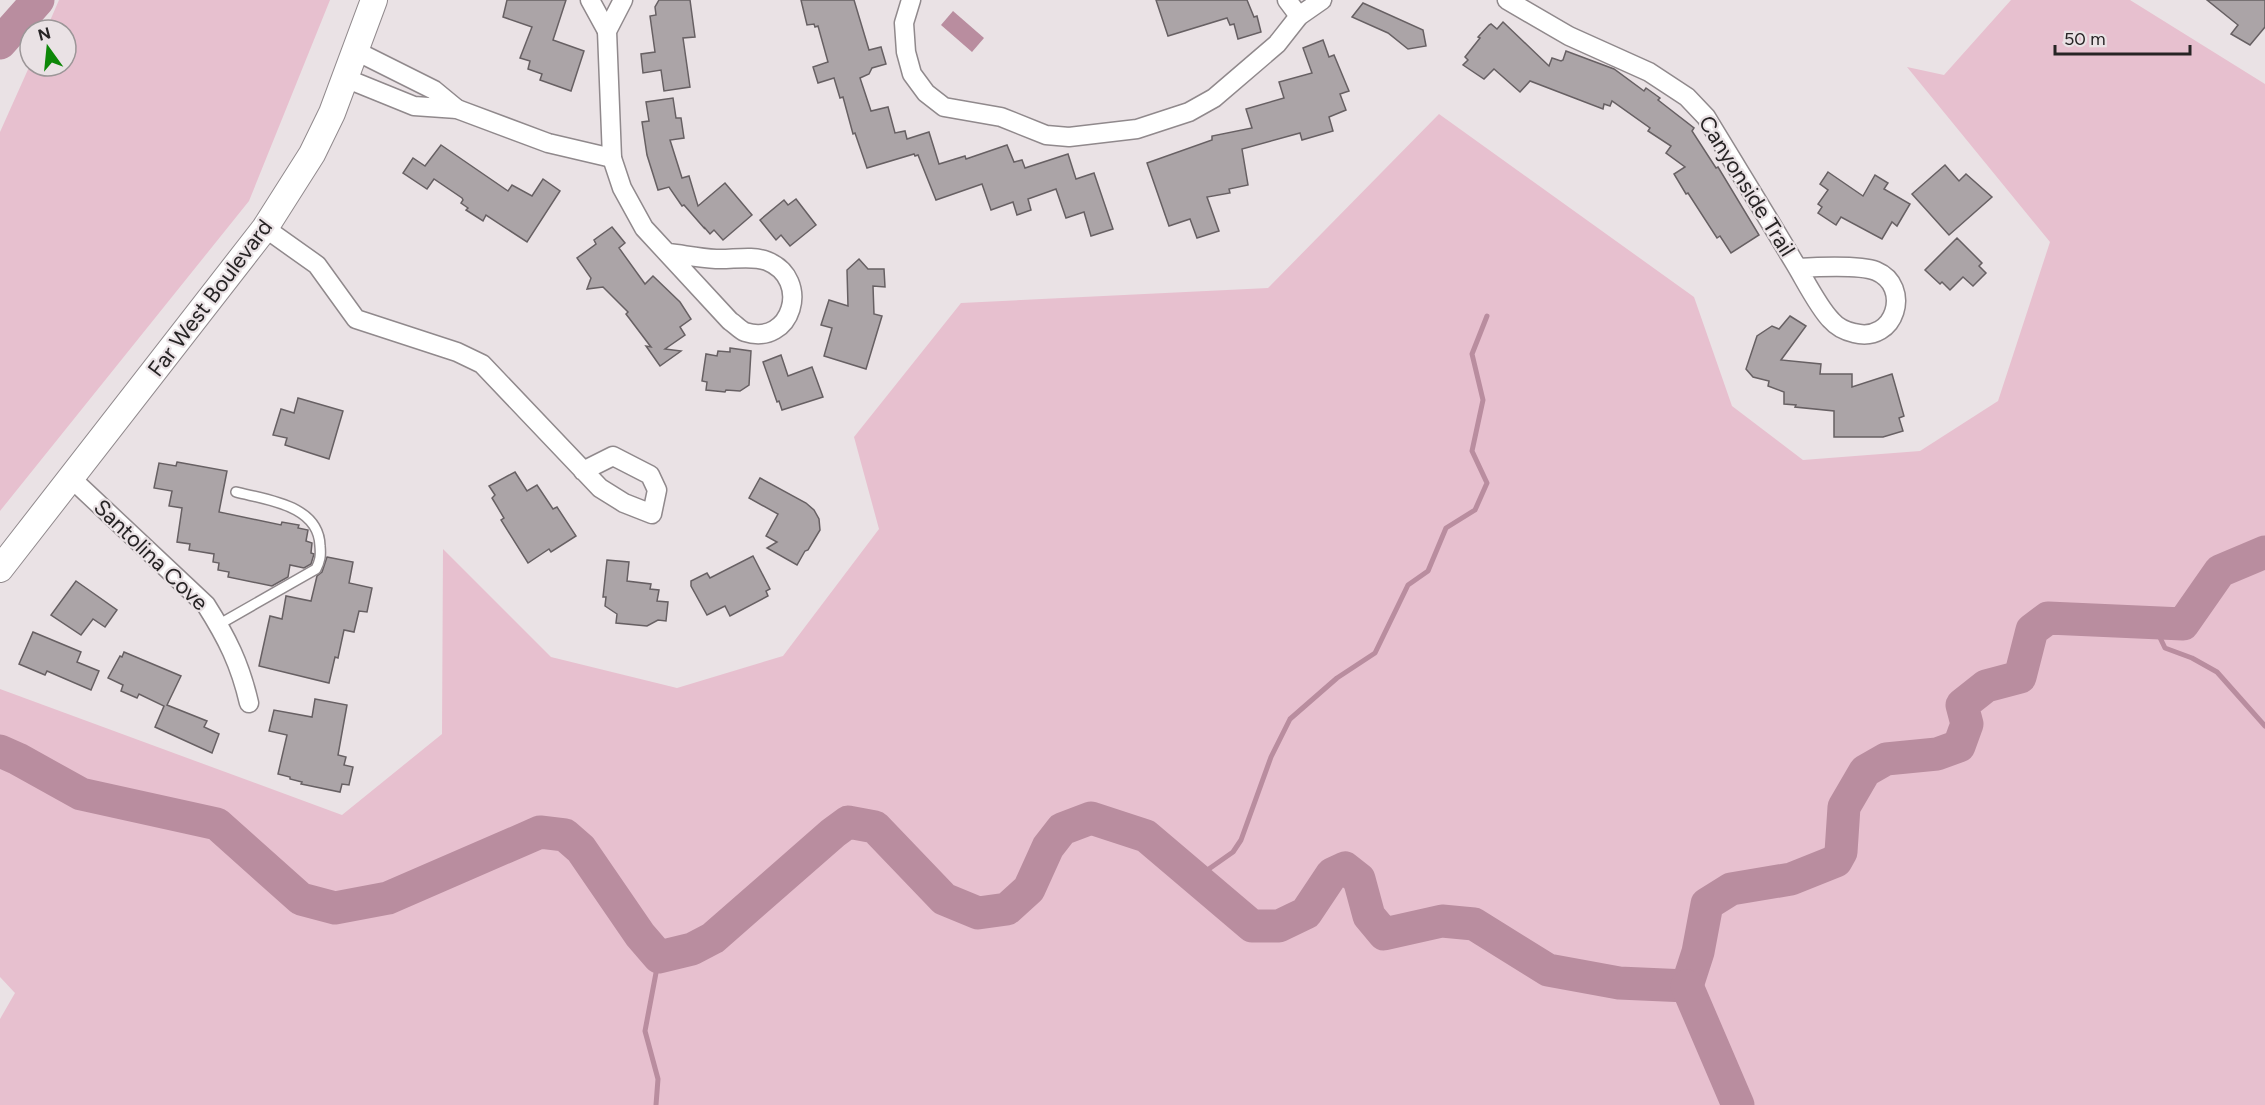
<svg xmlns="http://www.w3.org/2000/svg" width="2265" height="1105" viewBox="0 0 2265 1105" font-family="Figtree,sans-serif">
<style>
.green{fill:#e7c0cf}
.water{fill:#b98d9f}
.lines{fill:none;stroke-linecap:round;stroke-linejoin:round}
.stream{stroke:#b98d9f;stroke-width:5}
.river{stroke:#b98d9f;stroke-width:33}
.building{fill:#aba4a7;stroke:#676063;stroke-width:1.5}
.lane-casing{stroke:#90898c;stroke-width:12}
.street-casing{stroke:#90898c;stroke-width:21}
.secondary-casing{stroke:#90898c;stroke-width:28}
.lane{stroke:#fff;stroke-width:9}
.street{stroke:#fff;stroke-width:18}
.secondary{stroke:#fff;stroke-width:26}
.labels{text-anchor:middle;dominant-baseline:central;stroke-width:4.5;stroke-linejoin:round;paint-order:stroke}
.street-label{font-size:22px;fill:#272425;stroke:#eae2e5}
</style>
<rect width="100%" height="100%" fill="#eae2e5"/>
<g class="green">
<polygon points="59,0 330,0 249,201 0,511 0,132 30,65 66,66 66,30 46,30"/>
<polygon points="2011,0 2130,0 2265,84 2265,1105 0,1105 0,1019 15,993 0,977 0,689 342,815 442,734 443,549 551,657 677,688 783,656 879,529 854,437 961,303 1268,288 1439,114 1694,297 1732,406 1803,460 1920,451 1998,401 2050,242 1907,67 1944,75"/>
</g>
<polygon class="water" points="953,11 984,38 972,52 941,25"/>
<g class="lines">
<g class="stream">
<polyline points="2152,621 2165,648 2192,658 2217,672 2265,726"/>
<polyline points="1196,878 1233,852 1241,840 1271,757 1290,719 1337,678 1375,653 1408,585 1428,571 1446,528 1475,510 1487,483 1472,451 1483,400 1472,354 1487,316"/>
<polyline points="656,1105 658,1079 645,1031 659,957"/>
</g>
<g class="river">
<polyline points="0,43 38,0"/>
<polyline points="0,751 18,759 81,794 217,824 301,899 335,908 388,898 540,832 565,835 581,849 640,935 659,957 692,949 713,938 833,833 848,822 875,827 944,899 978,913 1007,909 1029,889 1048,847 1062,829 1091,818 1146,836 1252,926 1279,926 1306,913 1332,874 1345,868 1359,879 1369,916 1384,934 1442,921 1474,924 1548,970 1619,983 1687,986 1698,952 1707,904 1731,889 1791,879 1836,861 1841,852 1844,807 1865,771 1886,759 1937,754 1959,746 1967,724 1962,705 1986,686 2020,677 2032,630 2048,618 2183,624 2220,571 2265,552"/>
<polyline points="1687,986 1738,1105"/>
</g>
</g>
<g class="building">
<polygon points="507,0 566,0 553,40 584,51 571,91 540,80 542,74 528,69 530,61 520,58 532,27 503,17"/>
<polygon points="659,0 690,0 695,37 683,38 690,87 664,91 661,70 643,73 641,54 655,52 650,16 656,15 655,7"/>
<polygon points="801,0 854,0 869,50 881,47 886,64 872,68 869,74 860,78 871,111 888,107 895,133 905,131 907,139 929,132 939,164 965,156 966,159 1007,145 1014,162 1022,160 1025,168 1068,154 1076,179 1094,173 1113,229 1091,236 1084,212 1066,218 1056,189 1028,199 1031,210 1017,215 1013,202 991,210 982,184 936,200 918,155 915,156 914,154 867,168 855,133 853,134 843,97 840,98 834,78 818,83 813,67 828,62 818,26 815,27 814,24 807,25"/>
<polygon points="1156,0 1247,0 1254,17 1257,16 1261,32 1238,39 1234,24 1230,25 1227,18 1168,36"/>
<polygon points="2207,0 2265,0 2265,27 2250,45 2231,34 2238,25"/>
<polygon points="1363,3 1423,30 1426,46 1408,49 1388,33 1352,17"/>
<polygon points="1503,22 1549,66 1552,58 1561,61 1563,60 1566,51 1614,69 1644,91 1646,88 1660,98 1658,100 1694,128 1692,131 1716,168 1718,167 1759,235 1731,253 1720,236 1717,238 1688,193 1686,194 1674,174 1685,167 1666,153 1671,146 1648,131 1650,128 1612,101 1610,106 1604,104 1603,109 1530,81 1520,92 1494,69 1484,79 1463,65 1468,60 1465,57 1480,38 1478,37 1489,25 1491,24 1497,29"/>
<polygon points="1323,40 1329,57 1334,55 1349,91 1340,94 1346,110 1329,117 1333,131 1302,140 1300,133 1242,149 1248,185 1229,189 1230,193 1207,197 1219,231 1197,238 1190,219 1169,226 1147,163 1212,140 1212,136 1252,128 1246,109 1284,98 1279,82 1312,73 1303,48"/>
<polygon points="673,98 676,118 681,118 684,138 670,140 682,178 689,176 698,206 725,183 752,215 723,240 714,230 710,234 704,227 705,229 684,205 682,206 669,187 658,190 647,155 642,122 649,121 646,102"/>
<polygon points="441,145 508,191 512,185 532,196 543,179 560,191 527,242 486,215 483,221 466,210 468,208 461,203 463,200 462,198 434,179 427,189 403,173 413,158 425,166"/>
<polygon points="1945,165 1959,181 1966,174 1992,197 1949,235 1912,194"/>
<polygon points="1828,172 1863,196 1875,175 1888,183 1884,189 1910,204 1897,226 1892,222 1882,239 1841,217 1836,225 1818,213 1822,207 1818,204 1828,190 1820,184"/>
<polygon points="796,199 816,225 790,246 781,235 776,240 760,220 784,200 788,205"/>
<polygon points="612,227 625,243 619,248 645,284 653,276 680,302 691,319 680,327 685,335 665,349 681,351 660,366 646,346 651,347 626,314 628,312 603,287 587,289 591,278 577,258 596,244 594,240"/>
<polygon points="1957,238 1982,263 1979,266 1986,273 1973,286 1963,277 1950,290 1942,282 1940,284 1925,270"/>
<polygon points="859,259 868,269 884,269 885,287 873,286 874,314 882,316 866,369 824,356 832,328 821,325 829,300 848,306 847,270"/>
<polygon points="1790,316 1806,326 1781,360 1821,364 1820,374 1852,374 1852,387 1892,374 1904,416 1899,418 1903,431 1883,437 1834,437 1834,411 1795,407 1796,405 1784,404 1784,392 1768,386 1769,381 1753,377 1746,369 1757,336 1772,326 1779,329"/>
<polygon points="730,348 751,351 749,385 740,391 726,390 725,392 706,390 707,382 702,381 706,354 717,356 718,351 730,352"/>
<polygon points="781,355 788,376 812,367 823,397 782,410 779,401 777,402 763,362"/>
<polygon points="298,398 343,411 329,459 285,445 287,438 273,435 281,409 294,413"/>
<polygon points="177,462 227,471 219,512 281,525 282,522 299,525 298,528 308,530 306,541 312,543 311,553 314,554 311,564 304,568 290,565 288,577 272,586 228,577 229,572 218,570 219,563 213,562 214,554 189,550 190,544 177,542 182,508 169,506 172,491 154,488 159,463 176,466"/>
<polygon points="515,472 527,491 537,485 553,509 557,507 576,536 551,552 549,549 528,563 501,520 504,518 492,498 495,495 489,486"/>
<polygon points="760,478 806,503 814,510 819,519 820,530 808,550 805,551 797,565 767,548 777,542 766,536 778,514 749,498"/>
<polygon points="753,556 770,589 766,591 768,596 730,616 725,606 707,615 691,586 691,581 707,573 710,578"/>
<polygon points="327,557 353,562 349,583 372,588 367,612 359,611 354,632 344,630 338,658 335,657 329,683 259,666 270,616 282,619 286,596 311,601 317,576 322,572"/>
<polygon points="607,560 629,562 627,581 651,584 650,589 659,590 657,601 668,602 666,621 658,620 647,626 616,623 617,614 605,606 606,597 603,597"/>
<polygon points="76,581 117,610 105,627 93,619 81,635 51,615"/>
<polygon points="33,632 81,652 77,662 99,671 91,690 47,671 45,675 19,664"/>
<polygon points="124,652 181,676 167,705 207,721 204,727 219,734 212,753 155,727 164,706 139,694 137,698 121,691 123,685 108,678 120,656 122,657"/>
<polygon points="315,699 347,705 338,755 346,757 344,765 353,767 349,785 342,784 340,792 301,784 302,782 290,779 290,777 278,774 287,735 269,731 274,710 312,717"/>
</g>
<g class="lines">
<g class="lane-casing">
<path id="lane" d="M 218,625 L 316,569 C 320,561 321,556 320,546 C 319,505 267,500 236,492"/>
</g>
<g class="street-casing">
<g id="street">
<polyline points="590,0 607,31"/>
<path d="M 623,0 L 607,31 L 612,158 L 622,188 L 644,228 L 730,321 C 735,324 740,330 745,332 C 792,347 812,279 767,261 C 752,255 731,260 716,259 C 700,258 685,255 669,253"/>
<polyline points="911,0 904,23 906,52 912,74 926,93 944,107 1001,117 1046,135 1069,137 1137,129 1189,112 1214,98 1277,44 1299,16 1322,0"/>
<polyline points="1287,0 1299,16"/>
<path d="M 1507,0 L 1569,36 L 1649,72 L 1687,97 L 1706,117 C 1735,165 1765,213 1794,262 C 1804,278 1818,307 1831,320 C 1837,327 1845,331 1854,333 C 1896,344 1912,286 1876,271 C 1861,265 1816,267 1798,268"/>
<polyline points="354,50 434,90 457,109"/>
<polyline points="345,78 414,106 457,109 548,143 612,158"/>
<polyline points="265,228 317,265 356,319 457,352 482,364 600,488 624,503 652,514 657,490 650,475 613,456 583,471"/>
<path d="M 72,479 L 206,605 C 227,638 240,664 249,703"/>
</g>
</g>
<g class="secondary-casing">
<polyline id="secondary" points="0,569 265,228 312,154 332,113 374,0"/>
</g>
<use href="#lane" class="lane"/>
<use href="#street" class="street"/>
<use href="#secondary" class="secondary"/>
</g>
<g class="labels">
<g class="street-label">
<text transform="translate(1747 186) rotate(58)">Canyonside Trail</text>
<text transform="translate(210 298) rotate(-53)">Far West Boulevard</text>
<text transform="translate(151 555) rotate(44)">Santolina Cove</text>
</g>
</g>
<g transform="translate(48 48) rotate(345)"><circle r="28" fill="#eae2e5" stroke="#9c9698" stroke-width="1.5"/>
<path d="M0-4.5L10 22L0 15L-10 22Z" fill="#0d8708"/>
<text y="-9" font-size="16" font-weight="bold" text-anchor="middle" fill="#272425">N</text>
</g>
<path d="M2055 45v9h135v-9" fill="none" stroke="#272425" stroke-width="3"/>
<text x="2064" y="45" font-size="18" fill="#272425" stroke="#eae2e5" stroke-width="4.5" paint-order="stroke">50 m</text>
</svg>
